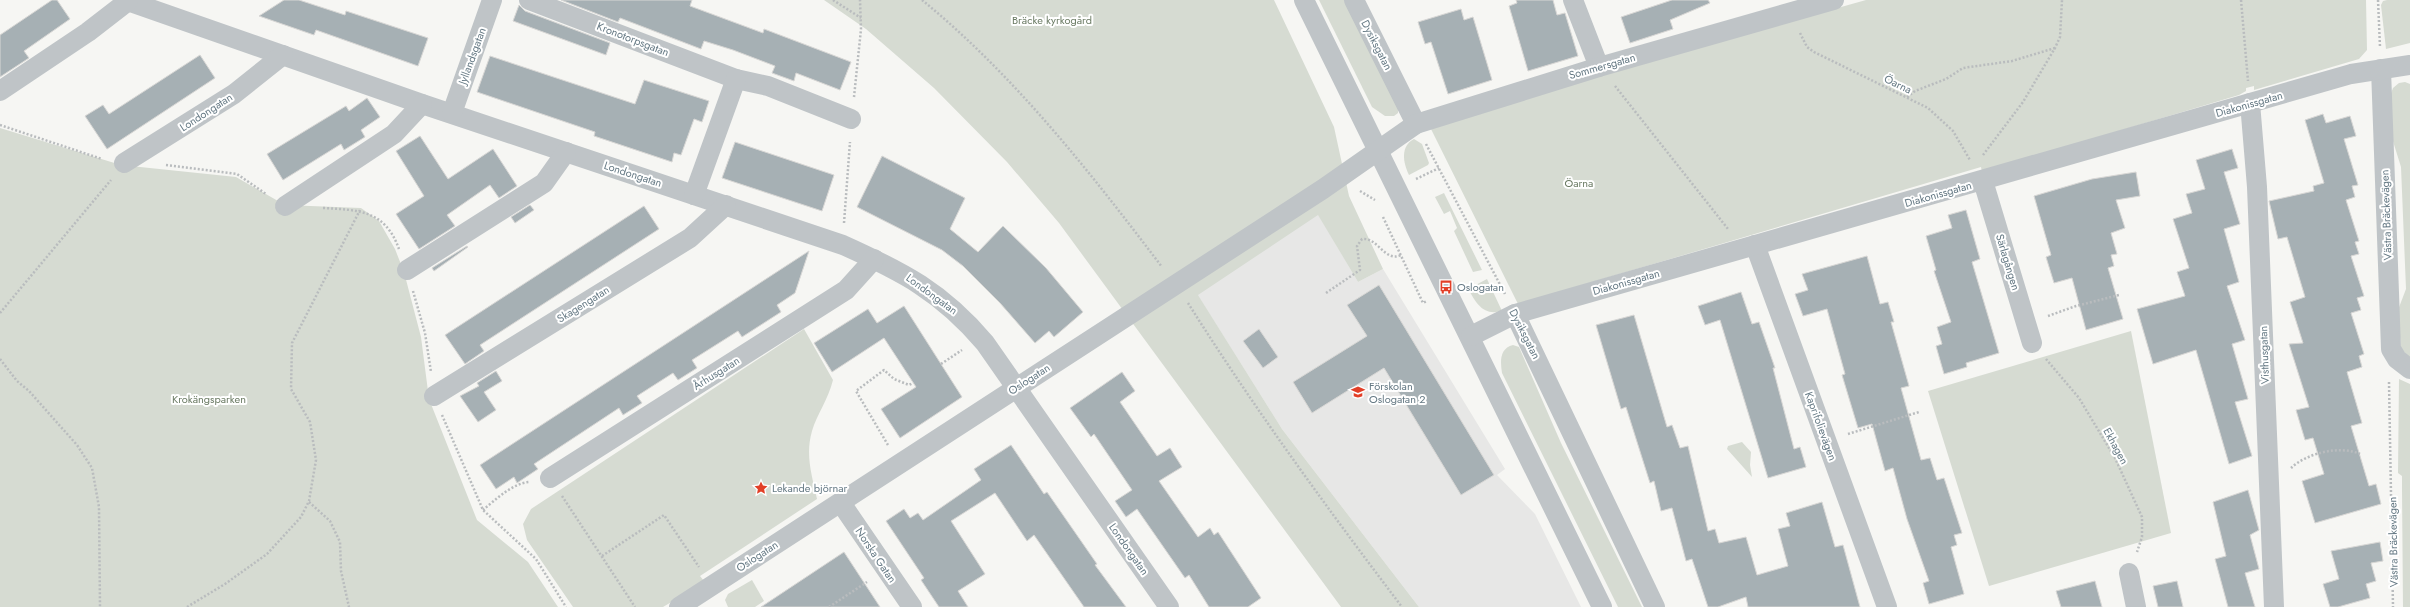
<svg xmlns="http://www.w3.org/2000/svg" width="2410" height="607" viewBox="0 0 2410 607" font-family="Jost,sans-serif">
<style>
.built{fill:#e7e7e6}
.green{fill:#d6dbd2}
.building{fill:#a6b0b4;stroke:#d8d7d5}
.lines{fill:none;stroke-linecap:round;stroke-linejoin:round}
.path{stroke:#b9bcbe;stroke-width:2.5;stroke-dasharray:2 2;stroke-linecap:butt}
.minor{stroke:#bfc4c7;stroke-width:20}
.labels{text-anchor:middle;dominant-baseline:central;stroke-width:4;stroke-linejoin:round;paint-order:stroke}
.park-label{font-size:11px;fill:#6b7b64;stroke:#fff}
.street-label{font-size:11px;fill:#657984;stroke:#fff}
.poi-label{font-size:11px;fill:#657984;stroke:#fff;text-anchor:start}
</style>
<rect width="100%" height="100%" fill="#f6f6f3"/>
<polygon class="built" points="1318,214 1358,282 1383,269 1505,469 1497,475 1535,514 1581,607 1419,607 1282,429 1197,294"/>
<g class="green">
<polygon points="824,0 1274,0 1334,127 1349,196 1383,269 1358,282 1318,215 1198,295 1282,429 1419,607 1341,607 1059,223 1007,162 934,88 866,29"/>
<polygon points="1319,0 1344,0 1398,108 1398,113 1394,116 1385,116 1372,107"/>
<polygon points="1866,0 2366,0 2367,50 2359,59 2254,90 2254,86 2246,88 2246,91 2239,95 1982,172 1981,167 1518,304 1428,123"/>
<polygon points="2387,0 2410,0 2410,43 2386,49 2381,5 2383,1"/>
<polygon points="2405,82 2410,84 2410,358 2401,349 2398,310 2406,289 2401,167 2392,138 2390,96 2393,88 2399,83"/>
<polygon points="0,128 121,165 236,177 285,205 361,208 379,221 395,249 404,272 421,337 429,399 477,520 528,562 558,607 0,607"/>
<path d="M 1414,139 L 1422,144 L 1429,163 L 1428,165 L 1409,175 C 1403,163 1400,146 1414,139 Z"/>
<polygon points="1444,193 1482,270 1473,272 1454,231 1457,228 1450,211 1444,214 1435,197"/>
<path d="M 1487,279 L 1502,311 C 1483,316 1477,304 1468,289 Z"/>
<path d="M 804,329 L 833,380 C 828,400 817,414 812,431 C 805,455 812,476 817,499 L 700,576 L 704,581 L 700,585 L 663,607 L 573,607 L 527,540 L 523,524 L 531,509 Z"/>
<polygon points="2131,331 2171,533 1989,586 1928,391"/>
<path d="M 1513,345 L 1519,347 L 1561,443 L 1642,607 L 1618,607 L 1502,373 C 1500,361 1500,348 1513,345 Z"/>
<polygon points="2399,379 2410,384 2410,607 2403,607 2402,489 2402,476 2398,473"/>
<polygon points="1742,442 1751,452 1750,465 1752,477 1727,449 1728,446"/>
<polygon points="752,580 764,601 755,607 728,607 725,600 728,594"/>
</g>
<g class="building">
<polygon points="52,0 57,0 70,19 24,51 29,58 0,77 0,35"/>
<polygon points="284,0 299,0 345,15 346,11 428,38 418,66 316,30 314,35 259,16"/>
<polygon points="561,0 692,0 690,6 763,33 764,29 851,62 840,90 796,73 794,81 772,73 775,66 733,50 704,41 701,49 620,18 618,22"/>
<polygon points="1516,0 1553,0 1557,15 1565,13 1578,56 1528,71 1509,6 1517,3"/>
<polygon points="1672,0 1708,0 1710,3 1670,20 1673,29 1630,43 1621,17"/>
<polygon points="519,5 525,11 610,43 606,55 513,21"/>
<polygon points="1461,9 1464,20 1473,17 1492,80 1448,94 1431,42 1425,44 1418,22"/>
<polygon points="200,55 215,78 107,149 85,116 103,105 109,114"/>
<polygon points="490,56 635,104 644,80 709,101 702,122 694,119 681,155 674,153 672,162 594,136 595,132 477,92"/>
<polygon points="367,98 380,117 361,130 365,137 344,150 341,144 283,180 267,154 346,106 349,111"/>
<polygon points="2323,114 2326,123 2350,116 2356,136 2344,139 2358,185 2352,186 2355,197 2346,200 2359,241 2355,242 2359,254 2351,256 2364,296 2357,298 2361,310 2351,313 2364,354 2359,356 2362,367 2347,372 2362,423 2351,426 2369,486 2376,484 2381,504 2315,523 2302,481 2324,474 2313,438 2305,440 2296,410 2309,407 2289,344 2303,343 2290,302 2305,297 2287,237 2278,239 2269,201 2314,191 2313,186 2324,183 2305,120"/>
<polygon points="420,136 448,179 493,149 517,186 499,198 490,185 447,215 455,226 419,249 396,214 424,196 396,151"/>
<polygon points="735,142 834,175 822,211 722,178"/>
<polygon points="2232,149 2238,168 2224,172 2240,224 2224,229 2239,282 2227,286 2245,340 2232,344 2248,399 2235,402 2252,456 2229,464 2196,350 2153,364 2137,309 2185,296 2177,272 2189,268 2173,219 2192,213 2186,194 2205,189 2196,160"/>
<polygon points="882,156 965,198 950,229 978,252 1003,226 1046,268 1083,312 1054,337 1049,331 1035,343 1000,303 963,266 942,250 857,207"/>
<polygon points="2136,172 2140,196 2116,200 2125,228 2111,233 2117,254 2111,255 2114,266 2108,268 2123,319 2086,330 2072,278 2054,283 2046,257 2051,255 2034,196 2092,179"/>
<polygon points="530,205 534,210 515,223 511,217"/>
<polygon points="644,206 659,229 480,345 484,351 465,364 445,335"/>
<polygon points="1966,210 1980,259 1972,262 1999,353 1966,363 1967,367 1944,374 1936,346 1942,344 1937,327 1951,322 1934,271 1936,270 1926,236 1952,228 1948,215"/>
<polygon points="467,246 468,247 434,271 432,268"/>
<polygon points="809,251 795,293 777,305 781,312 742,337 738,331 692,360 697,368 678,380 673,373 637,396 642,403 623,415 619,408 534,464 538,469 517,483 514,477 496,489 480,465"/>
<polygon points="1867,256 1880,304 1888,302 1894,322 1891,322 1909,386 1901,388 1921,460 1930,458 1937,480 1944,478 1962,533 1954,535 1957,545 1951,547 1964,594 1929,604 1923,583 1929,581 1907,519 1893,468 1885,471 1872,424 1858,428 1842,375 1845,374 1827,309 1803,316 1795,294 1808,290 1802,274"/>
<polygon points="1379,285 1494,475 1461,495 1384,368 1312,413 1293,382 1367,336 1347,305"/>
<polygon points="1741,292 1752,324 1759,322 1775,368 1773,368 1794,449 1800,447 1806,467 1768,478 1720,320 1705,325 1698,306"/>
<polygon points="904,306 962,397 900,438 881,409 916,387 884,338 832,372 814,343 868,309 877,323"/>
<polygon points="1634,315 1667,427 1672,425 1680,448 1688,446 1708,531 1715,529 1719,543 1746,537 1757,575 1788,566 1778,529 1790,526 1786,513 1822,502 1835,547 1843,545 1860,607 1748,607 1746,597 1718,607 1708,607 1692,559 1686,561 1672,508 1661,511 1654,481 1650,483 1626,407 1621,409 1596,325"/>
<polygon points="1259,329 1278,357 1263,368 1243,341"/>
<polygon points="496,371 502,381 484,392 496,410 478,422 460,396 479,386 477,383"/>
<polygon points="1122,372 1135,391 1120,402 1157,456 1170,448 1182,467 1159,481 1198,537 1210,528 1214,535 1218,532 1261,598 1248,607 1209,607 1189,575 1185,578 1137,509 1126,517 1115,501 1132,490 1094,434 1091,437 1070,408"/>
<polygon points="1011,445 1044,494 1047,492 1097,564 1095,565 1126,607 1084,607 1034,535 1027,541 995,493 951,521 985,574 958,591 968,607 939,607 921,580 924,578 886,521 904,509 910,518 918,513 923,520 981,480 974,469"/>
<polygon points="2248,490 2259,530 2250,535 2259,569 2245,573 2255,607 2228,607 2215,559 2226,556 2213,502"/>
<polygon points="2380,542 2383,561 2371,563 2376,581 2366,584 2370,598 2338,607 2330,607 2323,584 2339,579 2331,551"/>
<polygon points="844,552 880,607 761,607"/>
<polygon points="2095,581 2102,607 2061,607 2056,591"/>
<polygon points="2177,581 2183,607 2158,607 2153,586"/>
</g>
<g class="lines">
<g class="path">
<polyline points="833,0 861,18"/>
<path d="M 922,0 C 1014,75 1090,172 1162,267"/>
<polyline points="2241,0 2248,81"/>
<polyline points="2378,0 2380,47"/>
<polyline points="1800,33 1807,47 1814,52 1928,108 1953,131 1970,160"/>
<polyline points="1615,86 1728,229"/>
<polyline points="854,97 861,29 860,0"/>
<polyline points="1907,97 1915,91 1946,79 1963,68 2012,61 2055,48"/>
<polyline points="0,125 102,159"/>
<polyline points="1426,144 1505,294"/>
<polyline points="1983,155 2023,102 2055,48 2060,37 2062,0"/>
<polyline points="166,165 237,174 266,194"/>
<polyline points="1416,179 1439,168"/>
<polyline points="1360,191 1375,200"/>
<path d="M 323,208 C 359,210 385,210 399,249"/>
<polyline points="1383,217 1423,303 1427,301"/>
<polyline points="844,223 850,142"/>
<polyline points="413,291 425,333 431,372"/>
<path d="M 1326,293 L 1360,270 L 1357,246 L 1362,239 C 1378,237 1385,263 1401,255"/>
<path d="M 1188,303 C 1254,408 1327,508 1402,607"/>
<polyline points="0,313 111,180"/>
<polyline points="2048,316 2076,306 2119,295"/>
<polyline points="0,359 17,381 29,391 77,445 92,468 99,507 100,607"/>
<polyline points="2046,359 2079,398 2115,458 2142,517 2142,537 2137,552"/>
<polyline points="941,364 962,350"/>
<polyline points="2389,382 2393,607"/>
<polyline points="442,415 483,510 536,559 566,607"/>
<polyline points="1848,434 1919,412"/>
<polyline points="888,445 856,391 884,370 894,379 909,385 913,383"/>
<path d="M 2291,468 C 2307,453 2340,445 2360,454"/>
<polyline points="562,496 635,607"/>
<polyline points="309,502 330,521 340,542 341,571 349,607"/>
<path d="M 483,510 C 495,500 513,483 529,482"/>
<polyline points="602,556 664,515 699,567"/>
<polyline points="187,607 225,584 267,554 301,517 309,501 316,460 310,422 291,389 292,343 360,210"/>
<polyline points="829,607 867,582"/>
</g>
<g class="minor">
<path d="M 125,0 L 422,104 L 843,245 C 903,272 942,292 985,343 L 1169,607"/>
<polyline points="529,0 736,79 768,86 851,119"/>
<polyline points="1304,0 1602,607"/>
<polyline points="1354,0 1416,124"/>
<polyline points="1573,0 1599,67"/>
<polyline points="2381,69 2391,349 2397,359 2410,369"/>
<polyline points="0,91 88,32 128,1"/>
<polyline points="2250,103 2257,187 2274,607"/>
<polyline points="452,113 492,0"/>
<polyline points="124,163 234,94 283,55"/>
<polyline points="1983,181 2032,343"/>
<polyline points="694,195 736,79"/>
<polyline points="285,206 394,134 422,104"/>
<polyline points="1755,245 1887,607"/>
<polyline points="407,270 544,183 566,152"/>
<polyline points="1515,314 1655,607"/>
<polyline points="1471,336 1515,314 2351,74 2410,65"/>
<polyline points="434,396 690,238 726,205"/>
<polyline points="550,478 846,290 874,259"/>
<polyline points="841,503 912,607"/>
<polyline points="2129,573 2136,607"/>
<polyline points="679,607 1323,189 1416,124 1599,67 1834,0"/>
</g>
</g>
<defs>
<g id="bus-bare" transform="scale(1.08)"><path d="M-5-6H5V4H4V6H2V4H-2V6H-4V4H-5ZM-3.5-4V0h7V-4ZM-3.5 1.2v1.5H-2V1.2ZM2 1.2v1.5H3.5V1.2Z" fill="#e23f27" stroke="#fff" stroke-width="2.5" paint-order="stroke"/></g>
<g id="school-bare" transform="scale(1.08)"><path d="M0-5L7-2L0 1L-7-2ZM-4 1L0 2.5L4 1V4Q0 6-4 4Z" fill="#e23f27" stroke="#fff" stroke-width="2.5" paint-order="stroke"/></g>
<g id="sight-bare" transform="scale(1.08)"><path d="M0-6L1.8-2.2L6-1.7L2.9 1.2L3.7 5.4L0 3.3L-3.7 5.4L-2.9 1.2L-6-1.7L-1.8-2.2Z" fill="#e23f27" stroke="#fff" stroke-width="2.5" paint-order="stroke"/></g>
</defs>
<g fill-rule="evenodd">
<use href="#bus-bare" x="1446" y="287"/>
<use href="#school-bare" x="1358" y="392"/>
<use href="#sight-bare" x="761" y="488"/>
</g>
<g class="labels">
<g class="park-label">
<text x="1052" y="20">Bräcke kyrkogård</text>
<text x="1579" y="183">Öarna</text>
<text x="209" y="399">Krokängsparken</text>
</g>
<g class="street-label">
<text transform="translate(633 39) rotate(21)">Kronotorpsgatan</text>
<text transform="translate(1377 45) rotate(63)">Dysiksgatan</text>
<text transform="translate(472 56) rotate(-70)">Jyllandsgatan</text>
<text transform="translate(1602 66) rotate(-16)">Sommersgatan</text>
<text transform="translate(1898 84) rotate(26)">Öarna</text>
<text transform="translate(2249 104) rotate(-16)">Diakonissgatan</text>
<text transform="translate(206 112) rotate(-33)">Londongatan</text>
<text transform="translate(633 174) rotate(18)">Londongatan</text>
<text transform="translate(1938 194) rotate(-16)">Diakonissgatan</text>
<text transform="translate(2386 215) rotate(-92)">Västra Bräckevägen</text>
<text transform="translate(2008 262) rotate(73)">Särlagången</text>
<text transform="translate(1626 282) rotate(-16)">Diakonissgatan</text>
<text transform="translate(932 294) rotate(36)">Londongatan</text>
<text transform="translate(583 304) rotate(-32)">Skagengatan</text>
<text transform="translate(1525 334) rotate(63)">Dysiksgatan</text>
<text transform="translate(2264 355) rotate(-92)">Visthusgatan</text>
<text transform="translate(716 373) rotate(-32)">Århusgatan</text>
<text transform="translate(1029 379) rotate(-33)">Oslogatan</text>
<text transform="translate(1821 426) rotate(70)">Kaprifolievägen</text>
<text transform="translate(2116 446) rotate(61)">Ekhagen</text>
<text transform="translate(2393 542) rotate(-91)">Västra Bräckevägen</text>
<text transform="translate(1129 549) rotate(55)">Londongatan</text>
<text transform="translate(876 555) rotate(56)">Norska Gatan</text>
<text transform="translate(757 556) rotate(-33)">Oslogatan</text>
</g>
<g class="poi-label">
<text x="1457" y="287">Oslogatan</text>
<text x="1369" y="386">Förskolan<tspan x="1369" dy="13">Oslogatan 2</tspan></text>
<text x="772" y="488">Lekande björnar</text>
</g>
</g>
</svg>
